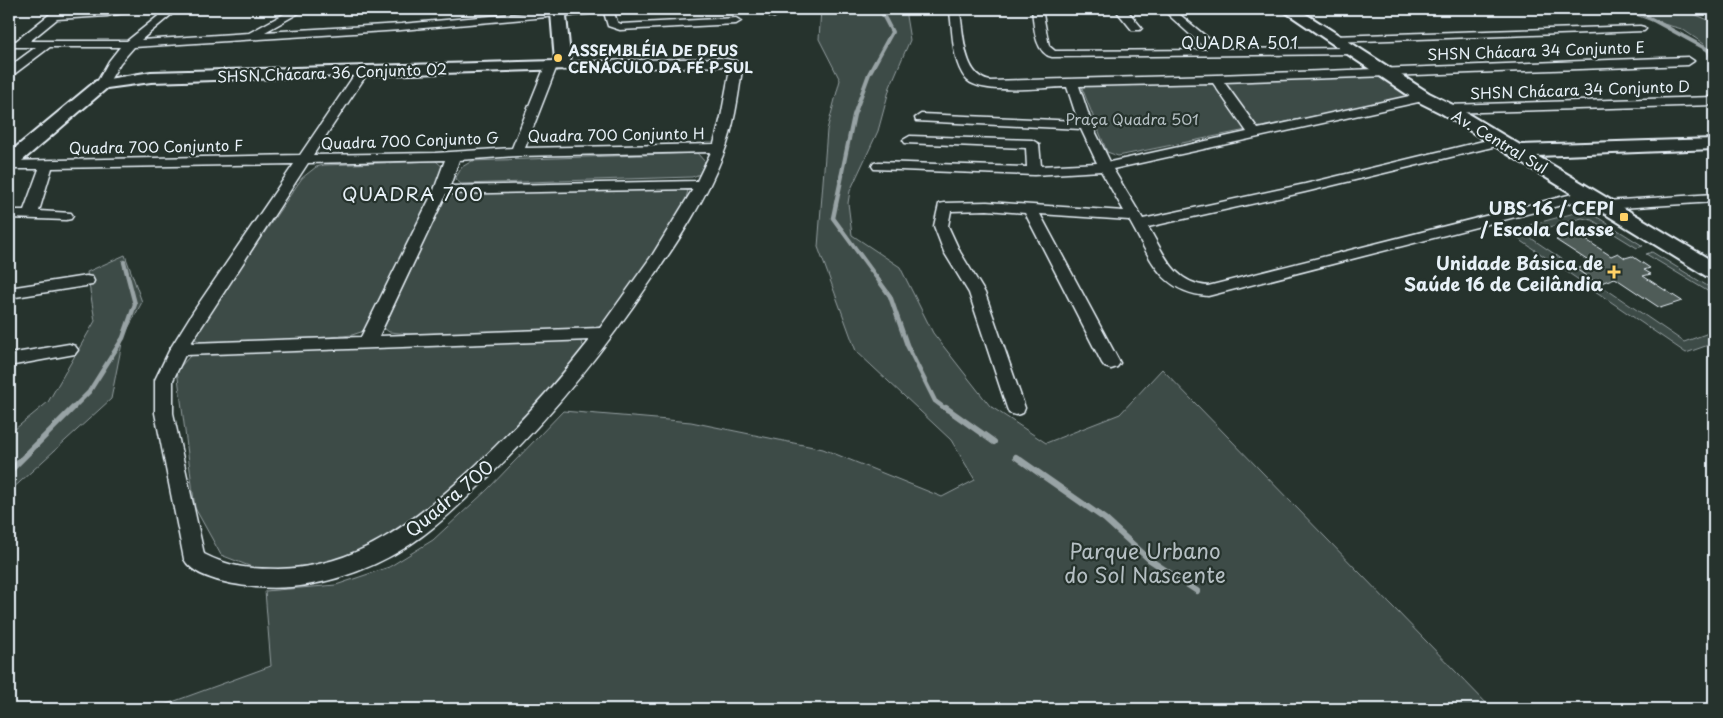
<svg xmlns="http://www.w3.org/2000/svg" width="1723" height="718" viewBox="0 0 1723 718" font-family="'Playpen Sans',sans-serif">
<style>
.green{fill:#3e4b47;stroke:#939ea0}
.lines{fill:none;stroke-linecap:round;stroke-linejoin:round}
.stream-far2{stroke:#98a3a5;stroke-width:4}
.stream-far1{stroke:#98a3a5;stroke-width:4.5}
.stream{stroke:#98a3a5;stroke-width:6}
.building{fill:#505c59;stroke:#e8f1f8}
.street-casing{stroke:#e8f1f8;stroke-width:3}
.secondary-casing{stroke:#e8f1f8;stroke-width:4}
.street{fill:#26332d;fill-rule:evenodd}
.secondary{fill:#26332d;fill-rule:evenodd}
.poi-dot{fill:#ffd166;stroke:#26332d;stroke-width:2}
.labels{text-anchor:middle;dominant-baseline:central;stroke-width:4.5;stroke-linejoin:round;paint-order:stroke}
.far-poi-label{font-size:15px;font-weight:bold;fill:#e8f1f8;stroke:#26332d;text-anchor:start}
.far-street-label{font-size:15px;fill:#e8f1f8;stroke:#26332d}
.far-park-label{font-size:15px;fill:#b5bfc3;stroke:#26332d}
.far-neighbourhood-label{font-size:16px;letter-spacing:1px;fill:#e8f1f8;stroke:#26332d}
.poi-label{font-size:18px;font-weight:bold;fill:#e8f1f8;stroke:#26332d;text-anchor:end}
.street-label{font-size:18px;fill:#e8f1f8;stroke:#26332d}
.neighbourhood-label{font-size:19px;letter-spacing:1px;fill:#e8f1f8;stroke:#26332d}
.near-park-label{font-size:21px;fill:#b5bfc3;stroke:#26332d}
</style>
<rect width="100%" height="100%" fill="#26332d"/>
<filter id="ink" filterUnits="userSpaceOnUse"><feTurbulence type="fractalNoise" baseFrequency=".02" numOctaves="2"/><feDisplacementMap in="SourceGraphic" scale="10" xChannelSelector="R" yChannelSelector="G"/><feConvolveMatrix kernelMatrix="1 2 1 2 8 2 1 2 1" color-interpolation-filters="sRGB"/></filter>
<g filter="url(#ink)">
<g class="green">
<polygon points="821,9 907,9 906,16 910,40 890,87 878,131 850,191 848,203 852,235 900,267 933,333 990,406 1046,443 1120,414 1162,369 1492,709 153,709 271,666 265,591 336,585 389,567 433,540 487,490 563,411 691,422 823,449 942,497 975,480 951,440 856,351 818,247 827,130 840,80 819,39"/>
<polygon points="1620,9 1682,9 1713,22 1714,68 1704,44 1682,29 1652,21"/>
<polygon points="1383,75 1414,94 1409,97 1118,156 1107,152 1082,88 1084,85"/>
<polygon points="697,153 705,162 700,174 692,177 461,184 455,179 462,167 472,161"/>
<polygon points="436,161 445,169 366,327 361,332 352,335 331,337 205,343 194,339 203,322 302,178 316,167 324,165"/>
<polygon points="666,188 688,190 685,203 614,315 604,325 592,329 409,334 389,332 384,328 443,201 452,194"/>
<polygon points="1586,210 1643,246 1637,248 1592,220 1582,218 1525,234 1684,342 1714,331 1714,343 1686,353 1507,231"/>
<polygon points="1652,252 1714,290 1714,295 1646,254"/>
<polygon points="125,255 142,302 123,338 111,399 9,492 9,434 48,402 95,321 87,272"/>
<polygon points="579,339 586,350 470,478 402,532 338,561 289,568 257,569 221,555 195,508 177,370 191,355"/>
</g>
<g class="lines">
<g class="stream-far2">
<polyline points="1633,9 1714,53"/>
<polyline points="841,177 854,115 869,74 892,32 880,9"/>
</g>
<g class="stream-far1">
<polyline points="842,175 833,218 890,296 907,345 935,401 947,410"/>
<polyline points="71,410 89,392 123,338 135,304 124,262"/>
</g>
<g class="stream">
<polyline points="946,408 994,442"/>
<polyline points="1016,457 1105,519 1150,560 1197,591"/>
<polyline points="9,472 73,408"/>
</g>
</g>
<polygon class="building" points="1577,234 1611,256 1618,253 1625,258 1632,256 1650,268 1644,270 1651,274 1643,276 1682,301 1660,308 1615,278 1598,284 1576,269 1593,264 1556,240"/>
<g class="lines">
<g class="street-casing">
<g id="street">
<polygon points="113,9 135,9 134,11 107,16 57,19 30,41 127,41 167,9 178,9 141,40 249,33 293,9 306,9 265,32 401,24 558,10 563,13 558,16 401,30 134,47 120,63 106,87 102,88 96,84 109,61 120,47 50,47 13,75 9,76 9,67 36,47 9,47 9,41 16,41 50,14"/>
<polygon points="603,9 613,9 617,22 621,24 736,18 741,21 736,24 620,30 608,26"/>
<polygon points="767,9 777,9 779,14 774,17 770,16"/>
<path d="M 952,9 L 963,9 L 960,13 C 964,35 963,76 990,81 L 1216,75 L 1688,57 L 1694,61 L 1688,65 L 1224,82 L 1258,129 L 1423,93 L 1429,97 L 1423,101 L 1113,169 L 1143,219 L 1305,184 L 1500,137 L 1507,141 L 1505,144 L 1305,192 L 1148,227 C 1164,253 1173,283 1208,286 L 1588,190 L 1593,191 L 1595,194 L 1593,197 L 1208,296 C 1159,292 1151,258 1129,220 L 1040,214 L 1120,363 L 1117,367 L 1111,369 L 1105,367 L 1102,363 L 1025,213 L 987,210 L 951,211 L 948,226 L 960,252 L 985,293 L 1025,408 L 1023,413 L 1016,415 L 1009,413 L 1007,408 L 969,293 L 944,252 L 934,226 L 939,204 L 944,203 L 987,202 L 1124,211 L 1101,171 L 1034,175 L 874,169 L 872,166 L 874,163 L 879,162 L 1027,167 L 1026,148 L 905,143 L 903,140 L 910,136 L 1032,140 L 1039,144 L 1041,166 L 1097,163 L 1081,129 L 916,121 L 915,118 L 921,114 L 1078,121 L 1067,87 C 1045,87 980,96 966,79 C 952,62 953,33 950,12 ZM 1213,83 L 1247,132 L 1110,162 L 1092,125 L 1079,86 Z"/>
<path d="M 1032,9 L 1042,9 L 1049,46 L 1055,51 L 1207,50 L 1162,9 L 1173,9 L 1221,49 L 1352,48 L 1358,51 L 1352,54 L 1052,57 C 1034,53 1034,24 1032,9 Z"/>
<polygon points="1115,9 1126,9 1142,28 1140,30 1132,30"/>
<polygon points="1640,26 1644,27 1646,29 1644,31 1333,42 1327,39 1333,36"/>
<path d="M 721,58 L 736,61 L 742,69 C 738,98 734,128 723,155 C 706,199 679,240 652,279 C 603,352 549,420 484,481 C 461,504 438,526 411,544 C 367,573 309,592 256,587 C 235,585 194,579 184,559 L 155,413 L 155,380 L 170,349 L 193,312 L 294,164 L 52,168 L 39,211 L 71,213 L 73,216 L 71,219 L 66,220 L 9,218 L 9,210 L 24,210 L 39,169 L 9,169 L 9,161 L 300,155 L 359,68 L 363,67 L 369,71 L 313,155 L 435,153 L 512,148 L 545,66 L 551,62 L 557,66 L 525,148 L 714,144 L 721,117 L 730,69 L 728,66 L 563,70 L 557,66 L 563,62 ZM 711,152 L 697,181 L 450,186 L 459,160 L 517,156 ZM 445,160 L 434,190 L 361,337 L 191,343 L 308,163 ZM 693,189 L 653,254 L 600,328 L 379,336 L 446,194 ZM 590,340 C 554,386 515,429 472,469 C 415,521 359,567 278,569 C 250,569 229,567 204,554 L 173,413 L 173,380 L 185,355 Z"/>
<polygon points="1714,97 1714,105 1447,113 1441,109 1447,105"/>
<polygon points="1714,194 1714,202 1605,209 1600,208 1598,205 1600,202 1605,201"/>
<polygon points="86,276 92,277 94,281 92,285 9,298 9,288"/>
<polygon points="69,344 75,346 78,350 75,354 9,366 9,354"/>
</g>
</g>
<g class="secondary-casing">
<g id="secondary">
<polygon points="557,9 600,9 598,12 566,16 571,66 569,69 151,82 107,88 16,166 9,168 9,153 96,81 151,72 555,61 551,13"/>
<polygon points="1281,9 1298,9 1429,93 1453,105 1520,145 1714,139 1714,149 1537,156 1714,262 1714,278 1706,276 1441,113 1417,101"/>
</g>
</g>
<use href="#street" class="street"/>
<use href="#secondary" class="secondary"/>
</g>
</g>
<g class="poi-dot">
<circle cx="558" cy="58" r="5"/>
<rect x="1619" y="212" width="10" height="10" rx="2.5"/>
<path d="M1611.5 264.5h5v5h5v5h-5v5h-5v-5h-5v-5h5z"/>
</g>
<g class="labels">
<g class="far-poi-label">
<text x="568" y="49">ASSEMBLÉIA DE DEUS<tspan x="568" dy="17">CENÁCULO DA FÉ P SUL</tspan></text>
</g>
<g class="far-street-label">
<text transform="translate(1536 50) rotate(-2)">SHSN Chácara 34 Conjunto E</text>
<text transform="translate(332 72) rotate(-2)">SHSN Chácara 36 Conjunto 02</text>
<text transform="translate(1580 89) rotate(-2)">SHSN Chácara 34 Conjunto D</text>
<text transform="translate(616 134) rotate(-1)">Quadra 700 Conjunto H</text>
<text transform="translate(410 140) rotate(-2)">Quadra 700 Conjunto G</text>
<text transform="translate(1500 141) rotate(31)">Av. Central Sul</text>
<text transform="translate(156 146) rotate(-1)">Quadra 700 Conjunto F</text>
</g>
<g class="far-park-label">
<text x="1132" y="118">Praça Quadra 501</text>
</g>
<g class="far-neighbourhood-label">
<text x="1240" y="42">QUADRA 501</text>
</g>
<g class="poi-label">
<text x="1614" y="207">UBS 16 / CEPI<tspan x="1614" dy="21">/ Escola Classe</tspan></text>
<text x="1603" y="262">Unidade Básica de<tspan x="1603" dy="21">Saúde 16 de Ceilândia</tspan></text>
</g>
<g class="street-label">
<text transform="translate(449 498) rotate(-40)">Quadra 700</text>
</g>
<g class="neighbourhood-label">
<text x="413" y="193">QUADRA 700</text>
</g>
<g class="near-park-label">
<text x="1145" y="550">Parque Urbano<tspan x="1145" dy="24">do Sol Nascente</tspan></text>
</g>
</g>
<rect width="1723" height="718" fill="none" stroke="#26332d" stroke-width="30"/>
<rect x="15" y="15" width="1693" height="688" fill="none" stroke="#e8f1f8" stroke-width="2" filter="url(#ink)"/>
</svg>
